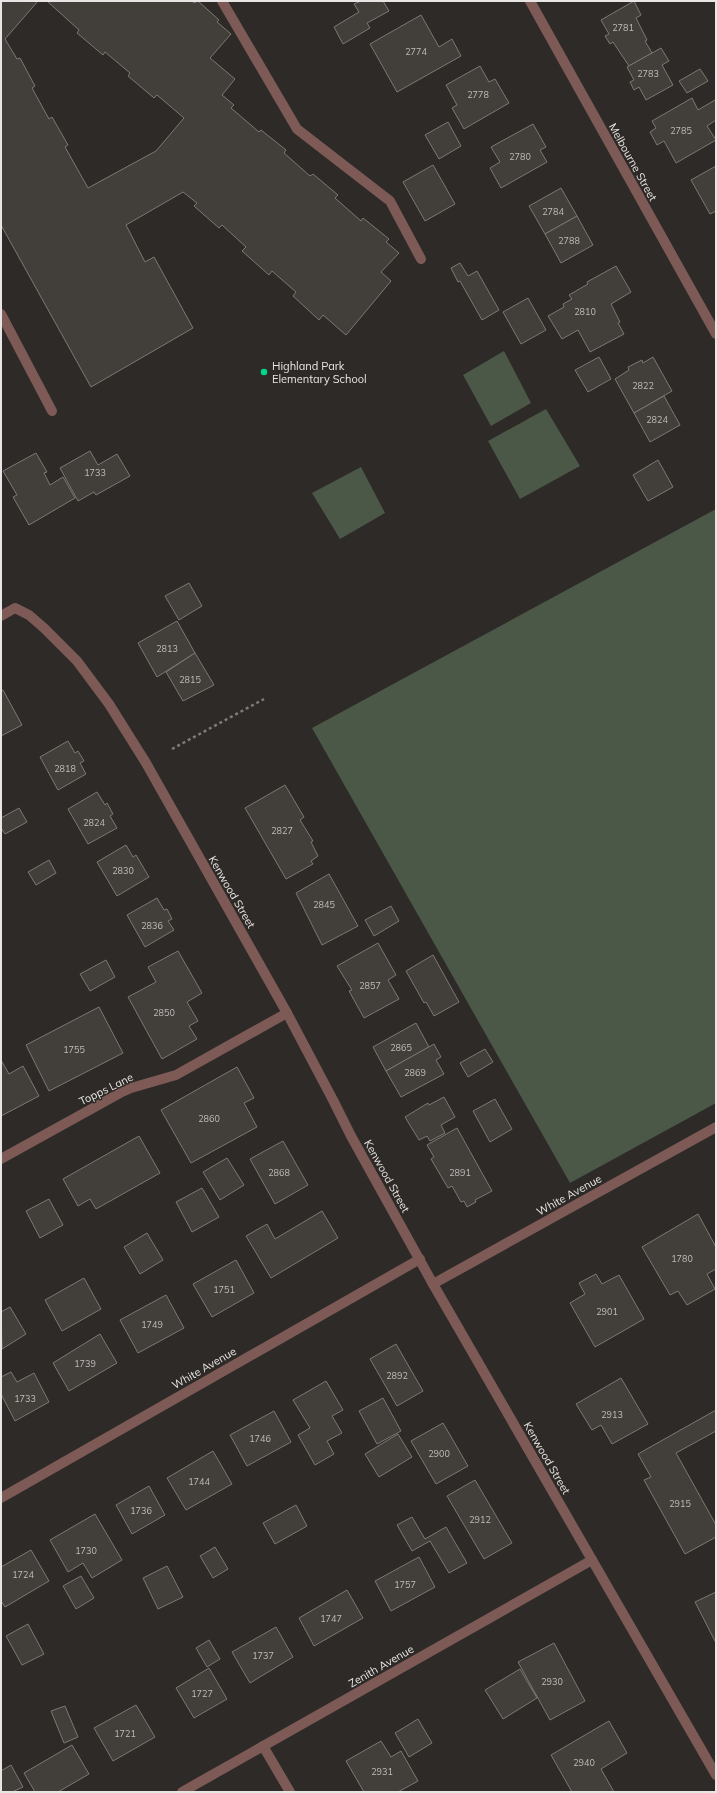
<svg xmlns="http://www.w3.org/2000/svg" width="717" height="1793" viewBox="0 0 717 1793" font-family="Mulish,sans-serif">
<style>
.green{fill:#4b5848}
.building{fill:#423f3b;stroke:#7c7975}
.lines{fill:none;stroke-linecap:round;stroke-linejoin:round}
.path{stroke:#7e7b79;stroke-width:2.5;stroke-dasharray:3 3;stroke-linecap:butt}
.lane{stroke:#7d5a56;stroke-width:10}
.street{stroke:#7d5a56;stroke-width:10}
.poi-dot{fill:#00d98c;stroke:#2e2a27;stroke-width:1.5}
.labels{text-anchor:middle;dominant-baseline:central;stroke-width:3;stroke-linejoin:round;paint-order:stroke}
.number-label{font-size:9px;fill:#bebcba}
.street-label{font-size:11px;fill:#e8e6e4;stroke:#2e2a27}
.poi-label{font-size:11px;fill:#e8e6e4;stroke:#2e2a27;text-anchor:start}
</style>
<rect width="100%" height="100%" fill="#2e2a27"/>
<g class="green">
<polygon points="504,351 531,403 491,426 463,375"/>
<polygon points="546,409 580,466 520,499 488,441"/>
<polygon points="361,467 385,513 340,539 312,493"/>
<polygon points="716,509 716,1103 570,1183 312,728"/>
</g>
<g class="building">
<polygon points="1,1 38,1 5,39 17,59 20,58 35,86 32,88 49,119 52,117 68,145 65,147 88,188 156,151 184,118 157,95 154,98 128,76 130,73 105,52 103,55 77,33 79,30 47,1 192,1 194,3 198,1 219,20 217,22 231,34 210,58 235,79 222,95 234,105 231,108 259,132 261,130 286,150 284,153 310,176 313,174 338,195 335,198 361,221 363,218 389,239 386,242 399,253 381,272 391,281 346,335 323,315 319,320 293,296 296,292 272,271 269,275 242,251 246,247 222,225 219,228 194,206 197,203 183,192 126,225 145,262 154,257 193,328 91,387 1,225"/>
<polygon points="361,1 383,1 389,11 367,23 370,28 343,44 334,27 359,12 354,4"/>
<polygon points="634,1 641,15 636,18 647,40 645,41 652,53 629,66 613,42 610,44 605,36 609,34 601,20"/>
<polygon points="421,15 439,47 452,39 461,56 397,92 370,44"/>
<polygon points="661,48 669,61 662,65 673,85 646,100 639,87 634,90 630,82 634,80 627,67"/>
<polygon points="480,66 489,82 495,79 509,103 464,129 452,108 457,105 446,85"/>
<polygon points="700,69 708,81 687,93 679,81"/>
<polygon points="692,98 698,110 715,100 716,102 716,120 707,126 716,140 676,163 664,141 657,145 650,132 656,128 652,121"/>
<polygon points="448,122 461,146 439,159 425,135"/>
<polygon points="533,124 546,147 540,150 547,162 501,188 490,168 500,162 491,147"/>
<polygon points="433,165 455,204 425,221 403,182"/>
<polygon points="716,166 716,211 710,214 691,180"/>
<polygon points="561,188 577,216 545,234 529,206"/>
<polygon points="577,216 593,245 561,263 545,234"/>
<polygon points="460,263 468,276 477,271 499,310 482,320 460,281 458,282 451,268"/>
<polygon points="616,266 631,292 611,304 620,322 618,323 624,334 590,352 578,330 562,339 548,316 564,307 563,304 572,299 569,295 588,284 587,282"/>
<polygon points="528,298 546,330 521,344 503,312"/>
<polygon points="599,357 611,379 588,392 575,370"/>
<polygon points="653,357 672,391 634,413 615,379 629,370 628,367 642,360 643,363"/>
<polygon points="664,396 680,425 650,442 634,413"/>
<polygon points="90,451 98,465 117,454 130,476 96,495 94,492 78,501 60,468"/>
<polygon points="36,453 47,472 44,473 50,485 63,477 75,498 29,525 13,497 17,495 3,471"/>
<polygon points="658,460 673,487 648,501 633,475"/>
<polygon points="189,583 202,606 179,620 165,596"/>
<polygon points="177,621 195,653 157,677 138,643"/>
<polygon points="195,653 214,685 183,701 166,672"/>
<polygon points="3,690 22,725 1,736 1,691"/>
<polygon points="68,741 75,753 78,751 84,761 80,763 86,774 58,790 40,757"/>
<polygon points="285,785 304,817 300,820 313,841 311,842 318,856 311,861 313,864 286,879 245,808"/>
<polygon points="97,792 105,805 107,803 113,814 110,816 117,828 88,844 68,809"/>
<polygon points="19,808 27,822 5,834 1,828 1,818"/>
<polygon points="126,845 133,857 136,855 149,877 117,896 97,862"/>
<polygon points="49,860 56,873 36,885 28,872"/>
<polygon points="329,874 358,926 322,945 296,893"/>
<polygon points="157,898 164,910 167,909 172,919 168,921 174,930 145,947 127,915"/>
<polygon points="391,906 399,921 374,936 365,920"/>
<polygon points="378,943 396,975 388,980 399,999 364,1018 349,991 352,990 337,966"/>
<polygon points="178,951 202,993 187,1002 198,1021 189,1026 197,1039 162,1059 128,997 156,982 148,967"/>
<polygon points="433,955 459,1002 434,1016 426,1002 424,1003 406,971"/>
<polygon points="106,960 115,977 90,991 80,974"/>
<polygon points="99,1007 123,1053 49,1091 26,1045"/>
<polygon points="416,1023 429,1047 386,1071 373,1047"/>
<polygon points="434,1044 441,1057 436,1060 444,1074 401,1097 386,1071"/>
<polygon points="485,1049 493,1062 468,1077 460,1063"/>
<polygon points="1,1060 9,1074 23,1066 39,1096 1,1116"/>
<polygon points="237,1067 254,1098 244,1103 257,1127 191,1163 161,1110"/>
<polygon points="444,1097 455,1117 441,1125 445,1133 430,1141 427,1136 419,1140 405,1117 428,1103 429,1105"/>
<polygon points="495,1099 512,1129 490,1142 473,1111"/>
<polygon points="457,1128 492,1191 475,1200 476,1202 467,1207 464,1201 461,1202 452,1186 448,1188 431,1159 434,1157 427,1145"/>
<polygon points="139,1136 160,1173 96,1209 90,1199 78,1206 63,1179"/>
<polygon points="283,1141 308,1185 275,1204 250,1159"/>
<polygon points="227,1158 244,1185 220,1200 203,1172"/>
<polygon points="202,1188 219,1217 192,1232 176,1202"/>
<polygon points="49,1199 63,1225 40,1238 26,1211"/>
<polygon points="322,1211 338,1238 271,1278 246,1236 267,1224 275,1239"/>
<polygon points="698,1214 716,1247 716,1269 707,1274 715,1289 687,1305 678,1291 670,1295 642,1247"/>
<polygon points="147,1233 163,1260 140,1274 124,1247"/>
<polygon points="236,1260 254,1293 212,1317 193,1284"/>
<polygon points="596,1274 602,1284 619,1275 644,1319 595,1347 570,1303 585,1294 579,1283"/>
<polygon points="84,1278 101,1309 62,1331 45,1300"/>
<polygon points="166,1295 184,1328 138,1353 120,1320"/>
<polygon points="10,1307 26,1334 2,1349 1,1312"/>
<polygon points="100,1334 117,1363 69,1391 53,1363"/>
<polygon points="396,1344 423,1391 397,1406 370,1359"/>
<polygon points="11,1372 17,1382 34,1373 49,1402 15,1421 1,1394 1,1377"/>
<polygon points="621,1378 648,1424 612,1444 601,1425 592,1430 576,1404"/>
<polygon points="326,1381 343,1410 332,1416 342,1433 327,1441 334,1454 315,1465 298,1435 310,1428 293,1400"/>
<polygon points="383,1398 401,1431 377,1444 359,1411"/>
<polygon points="716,1410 716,1431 676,1453 716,1525 716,1537 685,1554 644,1480 651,1477 638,1454"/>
<polygon points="274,1411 291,1442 247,1466 230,1435"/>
<polygon points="443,1423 468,1466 436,1484 411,1441"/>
<polygon points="398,1434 412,1457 379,1477 365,1454"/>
<polygon points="213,1451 232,1484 186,1510 167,1478"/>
<polygon points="475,1480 512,1543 484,1559 447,1496"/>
<polygon points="149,1486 165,1515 132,1534 116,1505"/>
<polygon points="296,1505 307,1526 275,1544 263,1523"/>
<polygon points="95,1514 122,1560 92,1578 83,1563 68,1572 50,1540"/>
<polygon points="412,1517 425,1539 446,1527 467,1563 449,1573 430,1541 412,1551 397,1525"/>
<polygon points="215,1547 228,1569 213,1578 200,1556"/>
<polygon points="31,1550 49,1581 5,1607 1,1601 1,1567"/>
<polygon points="419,1557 435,1587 391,1611 375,1581"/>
<polygon points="167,1566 183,1597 158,1609 143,1578"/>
<polygon points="81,1576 94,1598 76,1609 63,1586"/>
<polygon points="347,1590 363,1618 314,1646 299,1618"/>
<polygon points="716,1592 716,1643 695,1602"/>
<polygon points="28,1624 44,1654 22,1665 6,1636"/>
<polygon points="276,1627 293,1657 250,1683 232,1652"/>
<polygon points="209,1640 220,1659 207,1667 196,1648"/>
<polygon points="554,1643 585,1701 550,1720 518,1662"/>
<polygon points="209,1668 227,1699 194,1718 176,1688"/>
<polygon points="520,1669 537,1698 503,1719 485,1690"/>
<polygon points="136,1705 155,1737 113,1761 94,1728"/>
<polygon points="65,1706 78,1737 64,1743 51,1711"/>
<polygon points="418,1719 432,1743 409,1757 395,1733"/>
<polygon points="609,1721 627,1753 601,1769 614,1792 572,1792 551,1755"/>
<polygon points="381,1741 391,1757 401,1751 418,1781 398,1792 364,1792 346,1761"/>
<polygon points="72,1745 89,1774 58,1792 35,1792 24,1773"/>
<polygon points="11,1765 23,1787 12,1792 1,1792 1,1771"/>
</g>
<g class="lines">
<polyline class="path" points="172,749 264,699"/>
<g class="lane">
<polyline points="222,1 297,129 390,201 421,259"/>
<polyline points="1,314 52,411"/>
</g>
<g class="street">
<polyline points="530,1 716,334"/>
<polyline points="1,616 15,608 29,615 44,628 77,661 109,704 146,763 287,1013 333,1100 351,1136 433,1284 716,1775"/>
<polyline points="1,1159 122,1092 131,1088 176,1075 287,1013"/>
<polyline points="433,1284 716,1127"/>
<polyline points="1,1498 420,1259"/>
<polyline points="263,1746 290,1792"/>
<polyline points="182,1792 592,1560"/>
</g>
</g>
<circle class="poi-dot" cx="264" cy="372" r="4"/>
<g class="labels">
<g class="number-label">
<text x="623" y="27">2781</text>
<text x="416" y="51">2774</text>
<text x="648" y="73">2783</text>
<text x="478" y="94">2778</text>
<text x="681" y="130">2785</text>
<text x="520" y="156">2780</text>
<text x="553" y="211">2784</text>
<text x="569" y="240">2788</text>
<text x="585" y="311">2810</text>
<text x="643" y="385">2822</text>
<text x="657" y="419">2824</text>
<text x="95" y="472">1733</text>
<text x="167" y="648">2813</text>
<text x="190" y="679">2815</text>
<text x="65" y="768">2818</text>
<text x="94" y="822">2824</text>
<text x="282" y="830">2827</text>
<text x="123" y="870">2830</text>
<text x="324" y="904">2845</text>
<text x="152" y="925">2836</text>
<text x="370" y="985">2857</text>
<text x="164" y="1012">2850</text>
<text x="401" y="1047">2865</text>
<text x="74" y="1049">1755</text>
<text x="415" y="1072">2869</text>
<text x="209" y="1118">2860</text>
<text x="279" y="1172">2868</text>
<text x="460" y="1172">2891</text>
<text x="682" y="1258">1780</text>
<text x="224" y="1289">1751</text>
<text x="607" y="1311">2901</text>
<text x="152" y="1324">1749</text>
<text x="85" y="1363">1739</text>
<text x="397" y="1375">2892</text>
<text x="25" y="1398">1733</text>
<text x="612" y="1414">2913</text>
<text x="260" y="1438">1746</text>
<text x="439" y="1453">2900</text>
<text x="199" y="1481">1744</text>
<text x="680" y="1503">2915</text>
<text x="141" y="1510">1736</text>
<text x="480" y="1519">2912</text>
<text x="86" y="1550">1730</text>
<text x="23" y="1574">1724</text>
<text x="405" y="1584">1757</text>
<text x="331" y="1618">1747</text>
<text x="263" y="1655">1737</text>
<text x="552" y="1681">2930</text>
<text x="202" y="1693">1727</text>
<text x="125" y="1733">1721</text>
<text x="584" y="1762">2940</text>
<text x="382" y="1771">2931</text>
</g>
<g class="street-label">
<text transform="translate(633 162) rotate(61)">Melbourne Street</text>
<text transform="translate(232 892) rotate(60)">Kenwood Street</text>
<text transform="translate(106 1089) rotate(-26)">Topps Lane</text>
<text transform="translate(387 1176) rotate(61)">Kenwood Street</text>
<text transform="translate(569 1195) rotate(-29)">White Avenue</text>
<text transform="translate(204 1368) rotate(-30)">White Avenue</text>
<text transform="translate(547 1458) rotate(60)">Kenwood Street</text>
<text transform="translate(381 1666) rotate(-30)">Zenith Avenue</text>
</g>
<g class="poi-label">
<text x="272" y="366">Highland Park<tspan x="272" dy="13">Elementary School</tspan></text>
</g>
</g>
<rect width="717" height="1793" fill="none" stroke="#e8e6e4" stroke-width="4"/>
</svg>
